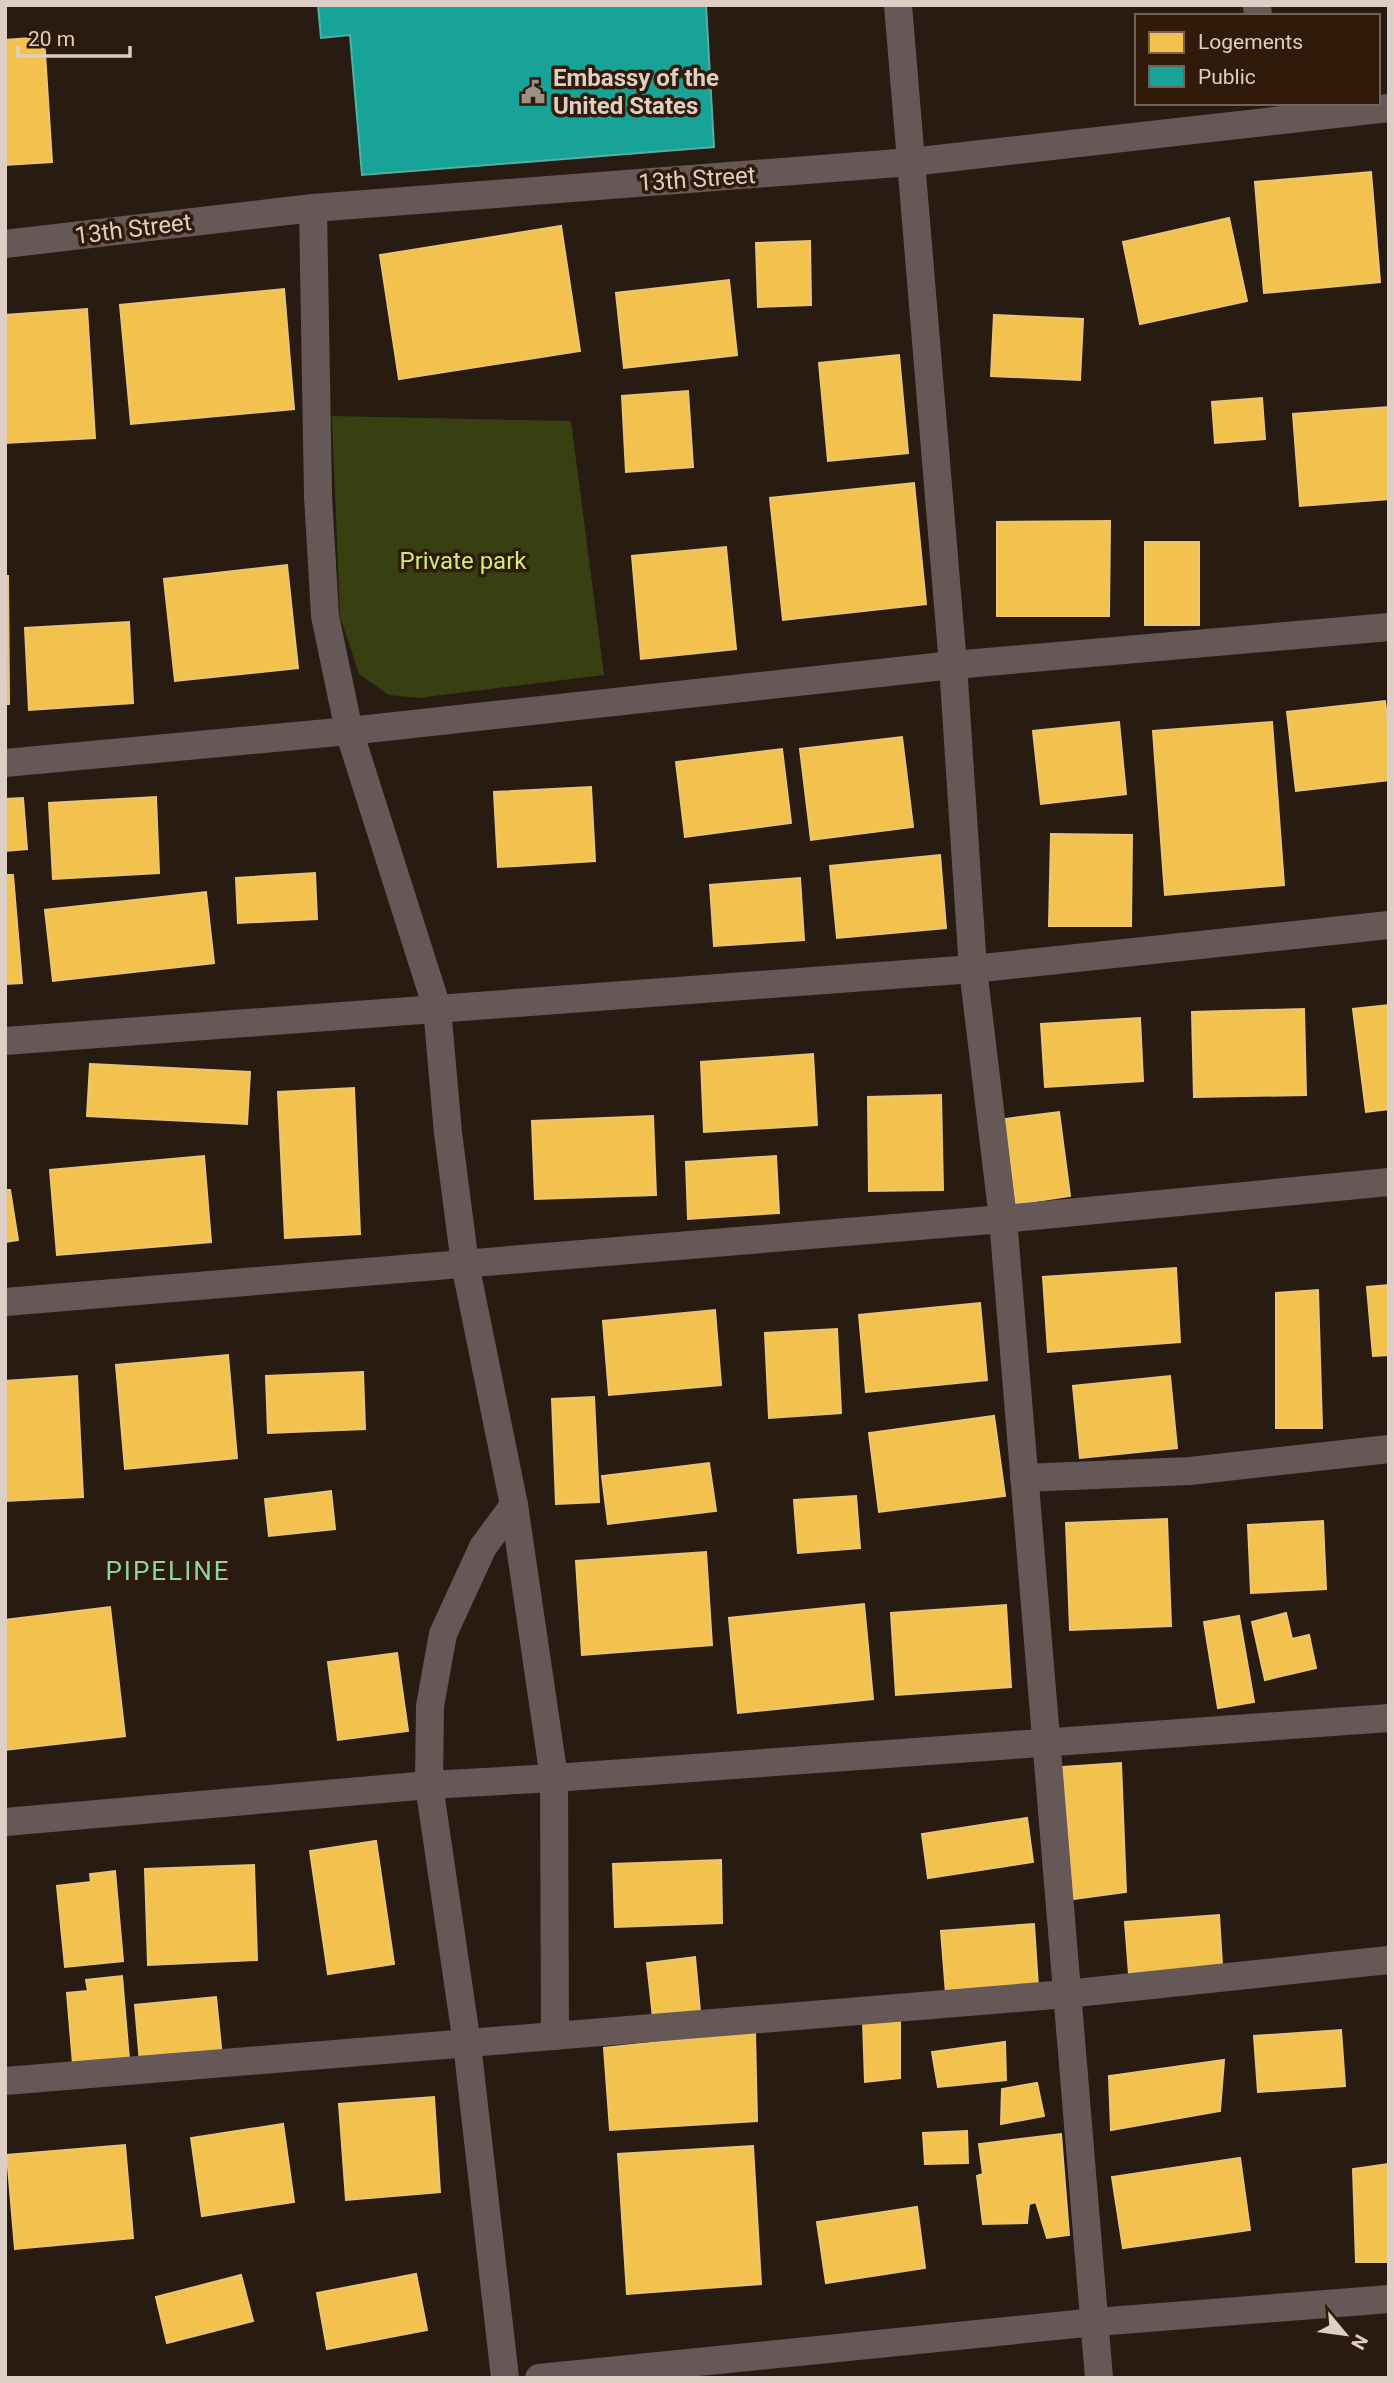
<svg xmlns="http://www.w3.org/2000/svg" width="1394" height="2383" viewBox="0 0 1394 2383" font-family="Roboto,sans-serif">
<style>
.green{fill:#383f10}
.homes{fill:#f2c14e;stroke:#ecc572;stroke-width:2}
.public{fill:#17a398;stroke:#53b0a6;stroke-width:2}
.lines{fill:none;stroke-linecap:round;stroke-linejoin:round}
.street{stroke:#665856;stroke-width:28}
.labels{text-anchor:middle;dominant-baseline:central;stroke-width:7;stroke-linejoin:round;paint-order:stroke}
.poi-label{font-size:24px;font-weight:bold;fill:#decfc6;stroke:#301a0a;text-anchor:start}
.street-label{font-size:24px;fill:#decfc6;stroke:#301a0a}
.park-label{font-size:24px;fill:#d0ec78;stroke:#301a0a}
.neighbourhood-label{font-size:26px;letter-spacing:2px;fill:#88d6aa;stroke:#301a0a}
</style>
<rect width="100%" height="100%" fill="#281b12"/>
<polygon class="green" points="332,416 571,421 604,675 418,698 389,695 359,674 340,617"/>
<g class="homes">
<polygon points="44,37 52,162 5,165 5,40"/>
<polygon points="1371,172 1380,282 1264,293 1255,182"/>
<polygon points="1229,218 1247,301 1140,324 1123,242"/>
<polygon points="561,226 580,351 399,379 380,255"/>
<polygon points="810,241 811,305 758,307 756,243"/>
<polygon points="729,280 737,355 624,368 616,293"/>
<polygon points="284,289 294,409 131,424 120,305"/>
<polygon points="87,309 95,438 5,443 5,315"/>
<polygon points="994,315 1083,319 1080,380 991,376"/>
<polygon points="899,355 908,453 828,461 819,363"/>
<polygon points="688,391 693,467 626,472 622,396"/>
<polygon points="1262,398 1265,439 1215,443 1212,402"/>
<polygon points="1389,407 1389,499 1300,506 1293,414"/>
<polygon points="914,483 926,604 783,620 770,498"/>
<polygon points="1110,521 1109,616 997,616 997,522"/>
<rect x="1145" y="542" width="54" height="83"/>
<polygon points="726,547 736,649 641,659 632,556"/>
<polygon points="287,565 298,668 175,681 164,579"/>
<polygon points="5,576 8,576 9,704 5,704"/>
<polygon points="129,622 133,703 29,710 25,628"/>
<polygon points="1385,701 1389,733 1389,780 1296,791 1287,712"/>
<polygon points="1119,722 1126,794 1041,804 1033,731"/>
<polygon points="1272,722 1284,885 1165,895 1153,731"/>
<polygon points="902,737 913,827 811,840 800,749"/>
<polygon points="782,749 791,823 685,837 676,762"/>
<polygon points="591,787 595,861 498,867 494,792"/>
<polygon points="156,797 159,873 53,879 49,803"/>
<polygon points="23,798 27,849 5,851 5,799"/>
<polygon points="1051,834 1132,835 1131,926 1049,926"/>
<polygon points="940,855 946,928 837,938 830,866"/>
<polygon points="315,873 317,919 238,923 236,878"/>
<polygon points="5,875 13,875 22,983 5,984"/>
<polygon points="800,878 804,940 714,946 710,885"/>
<polygon points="206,892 214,963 53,981 45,910"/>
<polygon points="1389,1005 1389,1109 1366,1112 1353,1009"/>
<polygon points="1304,1009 1306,1095 1194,1097 1192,1012"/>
<polygon points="1140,1018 1143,1081 1045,1087 1041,1024"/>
<polygon points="813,1054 817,1125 704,1132 701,1062"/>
<polygon points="90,1064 250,1072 247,1124 87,1116"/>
<polygon points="354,1088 360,1234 285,1238 278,1092"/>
<polygon points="941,1095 943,1190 869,1191 868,1097"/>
<polygon points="1059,1112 1070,1196 1016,1204 1005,1119"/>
<polygon points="653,1116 656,1195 535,1199 532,1121"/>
<polygon points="204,1156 211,1242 57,1255 50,1170"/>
<polygon points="776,1156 779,1213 688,1219 686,1162"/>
<polygon points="5,1190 10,1190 18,1240 5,1242"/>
<polygon points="1176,1268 1180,1342 1048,1352 1043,1277"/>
<polygon points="1389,1285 1389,1355 1373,1356 1367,1287"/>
<polygon points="1318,1290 1322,1428 1276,1428 1276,1293"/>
<polygon points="980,1303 987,1380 866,1392 859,1315"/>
<polygon points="715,1310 721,1385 609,1395 603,1321"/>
<polygon points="837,1329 841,1413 769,1418 765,1333"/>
<polygon points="228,1355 237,1458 125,1469 116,1365"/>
<polygon points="363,1372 365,1429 268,1433 266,1376"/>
<polygon points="77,1376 83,1497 5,1501 5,1381"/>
<polygon points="1170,1376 1177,1448 1080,1458 1073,1386"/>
<polygon points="594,1397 599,1502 556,1504 552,1399"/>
<polygon points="994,1416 1005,1496 879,1512 869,1433"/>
<polygon points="709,1463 716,1511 608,1524 602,1476"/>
<polygon points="331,1491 335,1529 269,1536 265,1499"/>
<polygon points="856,1496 860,1548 798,1553 794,1500"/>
<polygon points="1167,1519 1171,1626 1070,1630 1066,1523"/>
<polygon points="1323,1521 1326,1589 1251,1593 1248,1525"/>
<polygon points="706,1552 712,1645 582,1655 576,1561"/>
<polygon points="864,1604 873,1699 738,1713 729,1618"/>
<polygon points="1006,1605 1011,1687 896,1695 891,1613"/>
<polygon points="110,1607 125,1736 5,1750 5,1620"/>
<polygon points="1286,1613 1292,1639 1309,1635 1316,1668 1265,1680 1252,1622"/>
<polygon points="1239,1616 1254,1702 1218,1708 1204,1622"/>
<polygon points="397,1653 408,1731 338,1740 328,1662"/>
<polygon points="1121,1763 1126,1892 1073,1899 1063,1767"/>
<polygon points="1027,1818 1033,1862 928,1878 922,1834"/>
<polygon points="376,1841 394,1964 328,1974 310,1851"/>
<polygon points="721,1860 722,1923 615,1927 613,1864"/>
<polygon points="254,1865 257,1960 148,1965 145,1869"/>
<polygon points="115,1871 123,1961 65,1967 57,1886 91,1882 90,1874"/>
<polygon points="1219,1915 1222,1965 1129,1974 1125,1922"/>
<polygon points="1034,1924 1038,1987 946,1994 941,1931"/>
<polygon points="695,1957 701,2022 654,2027 647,1963"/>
<polygon points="122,1976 130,2071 74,2076 67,1993 88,1991 86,1980"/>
<polygon points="216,1997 223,2067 141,2075 135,2005"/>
<polygon points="900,2020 900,2078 865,2082 863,2021"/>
<polygon points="1341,2030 1345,2086 1258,2092 1254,2036"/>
<polygon points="755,2032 757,2121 610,2130 604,2048"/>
<polygon points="1005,2042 1006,2080 938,2087 932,2052"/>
<polygon points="1224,2060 1220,2111 1111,2130 1109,2076"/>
<polygon points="1037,2083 1044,2116 1001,2124 1002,2089"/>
<polygon points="434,2097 440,2192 346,2200 339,2104"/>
<polygon points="283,2124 294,2202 202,2216 191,2138"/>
<polygon points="967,2131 968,2163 925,2164 923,2133"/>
<polygon points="1061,2134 1069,2235 1047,2238 1036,2202 1029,2204 1027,2223 983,2224 977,2176 983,2174 979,2144"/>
<polygon points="125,2145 133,2238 15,2249 7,2155"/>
<polygon points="753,2146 761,2284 627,2294 618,2154"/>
<polygon points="1240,2158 1250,2230 1123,2248 1112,2177"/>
<polygon points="1389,2164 1389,2262 1356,2262 1353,2169"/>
<polygon points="917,2207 925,2268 826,2283 817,2222"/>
<polygon points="416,2274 427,2330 327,2349 317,2293"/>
<polygon points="241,2275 253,2321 167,2343 156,2297"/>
</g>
<polygon class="public" points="318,5 706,5 714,147 362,175 350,35 321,38"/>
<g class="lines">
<g class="street">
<polyline points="898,5 953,665 973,969 1003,1219 1099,2378"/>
<polyline points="1257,5 1258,16"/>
<polyline points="313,208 318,496 325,616 349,731 437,1008 448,1133 465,1264 514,1505 554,1778 555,2036"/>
<polyline points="5,244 313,208 911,162 1389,108"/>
<polyline points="5,763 349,731 953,665 1389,627"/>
<polyline points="5,1041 973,969 1389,925"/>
<polyline points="5,1302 1003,1219 1389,1182"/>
<polyline points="1024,1478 1190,1471 1389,1449"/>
<polyline points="5,1822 429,1785 554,1778 1389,1718"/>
<polyline points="5,2081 1066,1994 1389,1960"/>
<polyline points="505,2378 467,2044 429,1785 430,1706 443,1634 483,1547 514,1505"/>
<polyline points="539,2378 1096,2322 1389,2299"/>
</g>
</g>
<defs>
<g id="civic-bare" transform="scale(1.89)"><path d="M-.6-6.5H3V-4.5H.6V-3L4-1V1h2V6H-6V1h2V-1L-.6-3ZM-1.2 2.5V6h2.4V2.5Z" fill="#9e9087" stroke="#301a0a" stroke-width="2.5" paint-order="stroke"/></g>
</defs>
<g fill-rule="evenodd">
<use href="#civic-bare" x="533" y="92"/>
</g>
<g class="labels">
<g class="poi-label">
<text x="553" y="78">Embassy of the<tspan x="553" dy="28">United States</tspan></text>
</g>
<g class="street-label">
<text transform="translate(697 179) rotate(-4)">13th Street</text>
<text transform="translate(133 229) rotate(-7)">13th Street</text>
</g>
<g class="park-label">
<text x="463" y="561">Private park</text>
</g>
<g class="neighbourhood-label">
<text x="168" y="1571">PIPELINE</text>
</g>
</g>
<rect width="1394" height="2383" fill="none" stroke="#decfc6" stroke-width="14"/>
<rect x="1135" y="14" width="245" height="91" fill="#301a0a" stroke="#766255" stroke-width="2"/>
<rect x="1149" y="32" width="35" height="21" fill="#f2c14e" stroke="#766255" stroke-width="2"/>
<text x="1198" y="49" font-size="21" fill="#decfc6">Logements</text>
<rect x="1149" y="66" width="35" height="21" fill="#17a398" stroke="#766255" stroke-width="2"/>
<text x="1198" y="84" font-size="21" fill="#decfc6">Public</text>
<g transform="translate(1345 2334) rotate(119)" stroke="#301a0a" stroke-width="5" paint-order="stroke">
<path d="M0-5L12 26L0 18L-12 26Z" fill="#decfc6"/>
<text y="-10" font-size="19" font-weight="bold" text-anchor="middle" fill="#decfc6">N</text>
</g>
<path d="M18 46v10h112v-10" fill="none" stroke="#decfc6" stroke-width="3.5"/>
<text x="28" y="46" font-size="21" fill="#decfc6" stroke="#301a0a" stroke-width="5" paint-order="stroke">20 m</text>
</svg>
